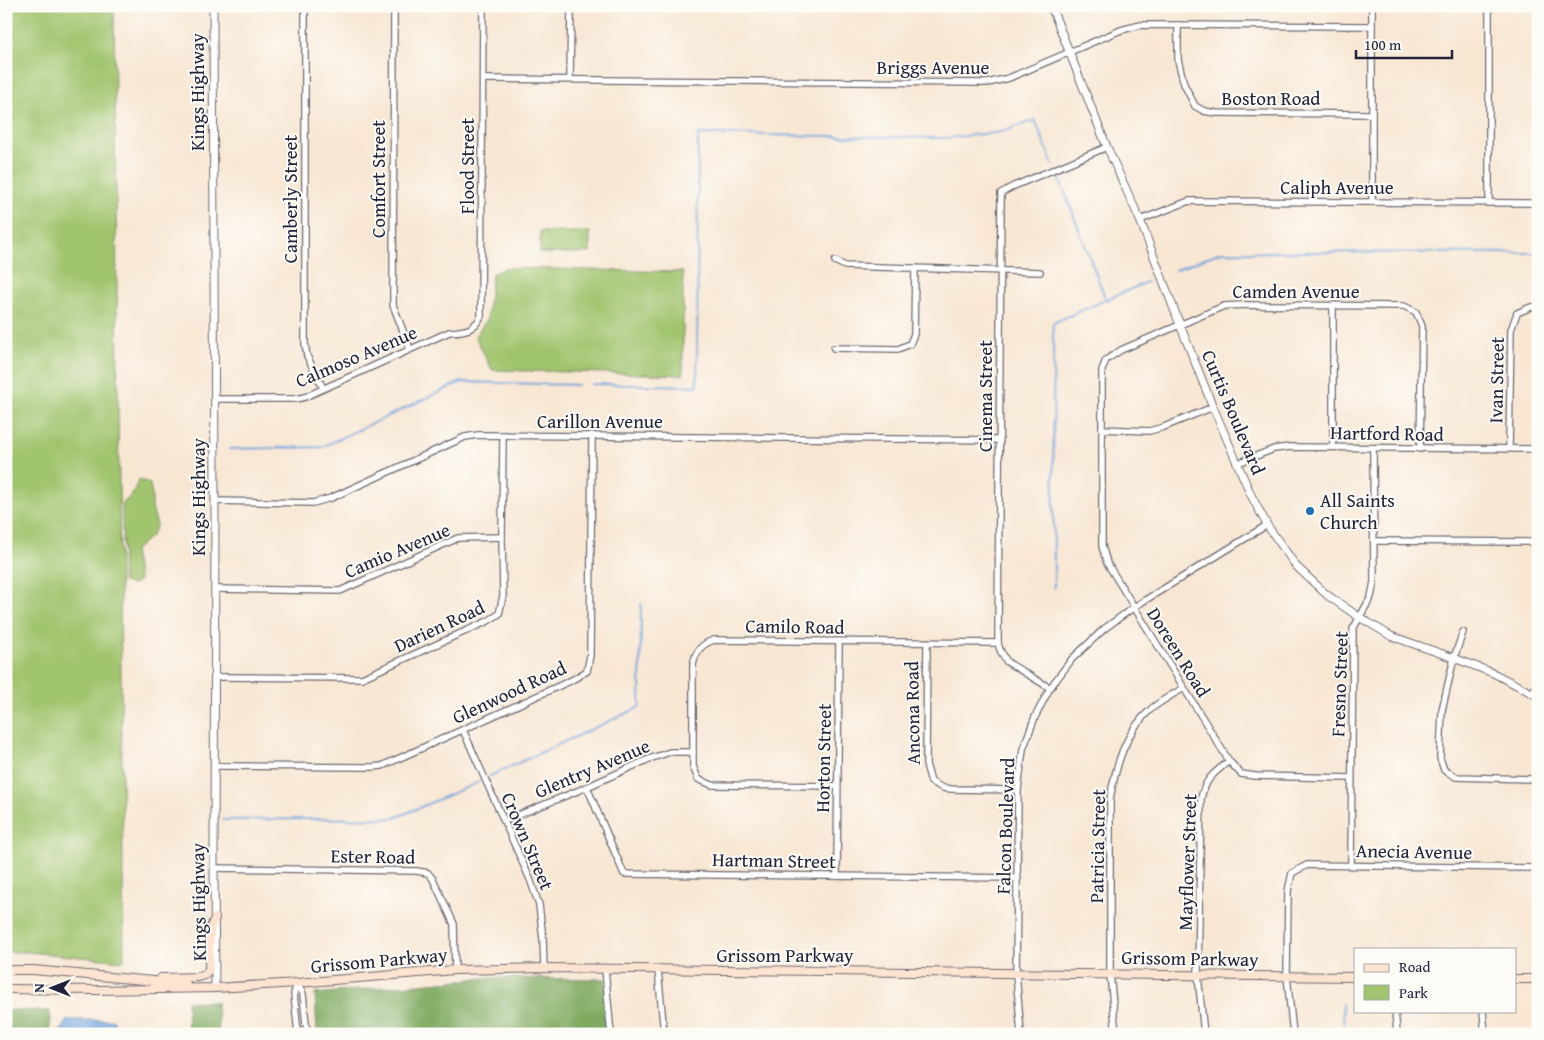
<svg xmlns="http://www.w3.org/2000/svg" width="1544" height="1040" viewBox="0 0 1544 1040" font-family="'Gentium Book Plus',serif">
<style>
.green{fill:#a1c46e;stroke:#627354}
.forest{fill:#80aa61;stroke:#51664e}
.water{fill:#73a4de;stroke:#4a638c}
.lines{fill:none;stroke-linecap:round;stroke-linejoin:round}
.stream{stroke:#73a4de;stroke-width:2}
.minor-casing{stroke:#6d6770;stroke-width:8}
.tertiary-casing{stroke:#6d6770;stroke-width:9}
.secondary-casing{stroke:#6d6770;stroke-width:10}
.minor{stroke:#fff;stroke-width:5.5}
.tertiary{stroke:#fff;stroke-width:7}
.secondary{stroke:#fde4d1;stroke-width:8}
.poi-dot{fill:#1f6fb2;stroke:#fdfcf7;stroke-width:2}
.labels{text-anchor:middle;dominant-baseline:central;stroke-width:4;stroke-linejoin:round;paint-order:stroke}
.street-label{font-size:19px;fill:#22223b;stroke:#fdfcf7}
.poi-label{font-size:19px;fill:#22223b;stroke:#fdfcf7;text-anchor:start}
</style>
<rect width="100%" height="100%" fill="#fdfcf7"/>
<filter id="ink" filterUnits="userSpaceOnUse"><feTurbulence type="fractalNoise" baseFrequency=".02" numOctaves="2"/><feDisplacementMap in="SourceGraphic" scale="10" xChannelSelector="R" yChannelSelector="G"/><feConvolveMatrix kernelMatrix="1 2 1 2 8 2 1 2 1" color-interpolation-filters="sRGB"/></filter>
<filter id="wash" filterUnits="userSpaceOnUse"><feTurbulence type="fractalNoise" baseFrequency=".0096" numOctaves="4" result="noise"/><feDisplacementMap in="SourceGraphic" scale="20" xChannelSelector="R" yChannelSelector="G"/><feGaussianBlur stdDeviation="1.12" result="paint"/><feColorMatrix in="noise" values="0 0 0 0 0 0 0 0 0 0 0 0 0 0 0 0 0 1.4 0 .05"/><feComposite in="paint" operator="in"/></filter>
<g filter="url(#wash)">
<rect width="100%" height="100%" fill="#f8e7d3"/>
<g class="green">
<polygon points="6,6 114,6 124,961 27,952 6,952"/>
<rect x="540" y="232" width="50" height="21"/>
<polygon points="505,268 683,272 683,375 492,370 475,336 487,320 492,274"/>
<polygon points="139,479 150,484 152,497 152,508 157,525 152,535 134,551 139,580 133,585 123,582 122,504 132,495"/>
</g>
<g class="forest">
<polygon points="483,978 605,979 609,1034 317,1034 315,994"/>
<polygon points="187,1001 217,1002 219,1034 188,1034"/>
<polygon points="6,1010 50,1011 50,1034 6,1034"/>
</g>
<polygon class="water" points="67,1020 114,1020 114,1034 61,1034 61,1030"/>
<g class="lines">
<g class="stream">
<polyline points="1058,175 1106,300"/>
<polyline points="1175,270 1221,252 1538,253"/>
<polyline points="592,384 697,386 698,134 947,138 1001,132 1035,120 1053,165"/>
<polyline points="229,449 322,447 461,382 578,385"/>
<polyline points="1054,588 1053,323 1147,282"/>
<polyline points="490,776 640,707 641,604"/>
<polyline points="223,820 395,818 479,782"/>
<polyline points="1342,1004 1345,1034"/>
</g>
</g>
</g>
<g filter="url(#ink)">
<g class="lines">
<g class="minor-casing">
<g id="minor">
<polyline points="305,6 305,344 307,356 323,388"/>
<polyline points="394,6 393,305 410,349"/>
<polyline points="1372,6 1372,202"/>
<polyline points="1489,6 1489,203"/>
<polyline points="1178,25 1178,60 1184,84 1195,106 1204,111 1216,113 1372,114"/>
<polyline points="483,79 988,83 1009,78 1121,30 1141,25 1372,26"/>
<polyline points="570,79 571,6"/>
<polyline points="1140,220 1189,201 1538,203"/>
<polyline points="835,261 845,266 1040,272"/>
<polyline points="834,348 898,349 910,344 914,334 915,268"/>
<path d="M 214,399 L 296,399 L 305,397 L 449,332 C 464,331 474,331 481,316 L 483,6"/>
<polyline points="1102,429 1149,431 1164,427 1213,407"/>
<polyline points="1333,447 1333,305"/>
<polyline points="1509,448 1511,330 1517,313 1531,307 1538,307"/>
<polyline points="1238,463 1274,449 1290,447 1538,449"/>
<polyline points="215,501 313,503 331,498 465,437 478,435 1000,440"/>
<polyline points="1374,541 1538,542"/>
<polyline points="215,589 340,591 458,538 502,537"/>
<polyline points="1463,632 1454,658 1442,710 1440,758 1444,770 1456,777 1531,779 1538,778"/>
<polyline points="927,643 926,764 931,782 943,788 951,789 1018,790"/>
<polyline points="214,677 362,678 488,621 499,614 503,596 502,537 503,435"/>
<polyline points="1050,688 1007,662 1000,650 998,643 1001,193 1014,186 1107,147"/>
<polyline points="1532,693 1538,684"/>
<polyline points="463,730 530,879 539,905 543,939 544,968"/>
<polyline points="214,766 373,767 382,766 513,707 572,680 587,671 590,655 592,435"/>
<polyline points="1351,778 1255,776 1241,774 1229,761 1107,563 1102,546 1102,370 1106,360 1121,350 1224,306 1244,305 1404,306 1416,312 1422,326 1420,449"/>
<path d="M 837,786 L 712,785 L 698,779 L 693,766 L 693,665 C 696,651 701,644 714,640 L 998,643"/>
<polyline points="587,787 624,874 1018,878"/>
<polyline points="504,821 587,787 649,759 670,752 693,752"/>
<polyline points="1351,865 1353,629 1371,597 1374,582 1373,448"/>
<polyline points="214,868 417,871 428,873 433,879 454,924 455,970"/>
<polyline points="837,876 839,641"/>
<polyline points="605,969 611,1034"/>
<polyline points="658,970 664,1034"/>
<polyline points="297,983 303,994 307,1034"/>
<polyline points="297,983 294,994 298,1034"/>
<polyline points="1395,1011 1397,1034"/>
<polyline points="1483,1011 1485,1034"/>
<polyline points="1021,1034 1016,973 1018,790 1023,749 1035,717 1050,688 1072,659 1104,629 1134,607 1267,525"/>
<path d="M 1116,1034 L 1110,974 L 1110,799 C 1116,765 1125,732 1151,709 C 1161,701 1173,694 1184,688"/>
<path d="M 1204,1034 L 1198,975 L 1201,798 C 1206,778 1213,774 1229,761"/>
<polyline points="1293,1034 1287,976 1288,891 1292,873 1307,865 1538,868"/>
</g>
</g>
<g class="tertiary-casing">
<g id="tertiary">
<polyline points="213,6 215,501 214,868 215,988"/>
<polyline points="1051,6 1107,147 1140,220 1180,325 1213,407 1251,495 1267,525 1296,566 1327,595 1359,617 1391,636 1454,658 1493,673 1532,693 1538,697"/>
</g>
</g>
<g class="secondary-casing">
<g id="secondary">
<polyline points="6,970 33,970 186,984"/>
<polyline points="161,978 198,977 205,975 209,969 210,929 215,918"/>
<polyline points="1515,979 1538,979"/>
<polyline points="6,989 97,990 215,988 297,983 455,970 544,968 1355,977"/>
</g>
</g>
<use href="#minor" class="minor"/>
<use href="#tertiary" class="tertiary"/>
<use href="#secondary" class="secondary"/>
</g>
</g>
<circle class="poi-dot" cx="1310" cy="511" r="5"/>
<g class="labels">
<g class="street-label">
<text x="933" y="67">Briggs Avenue</text>
<text transform="translate(197 92) rotate(-90)">Kings Highway</text>
<text x="1271" y="98">Boston Road</text>
<text transform="translate(467 166) rotate(-90)">Flood Street</text>
<text transform="translate(378 179) rotate(-90)">Comfort Street</text>
<text x="1337" y="187">Caliph Avenue</text>
<text transform="translate(290 199) rotate(-90)">Camberly Street</text>
<text x="1296" y="291">Camden Avenue</text>
<text transform="translate(356 356) rotate(-23)">Calmoso Avenue</text>
<text transform="translate(1496 380) rotate(-89)">Ivan Street</text>
<text transform="translate(985 396) rotate(-90)">Cinema Street</text>
<text transform="translate(1234 412) rotate(67)">Curtis Boulevard</text>
<text x="600" y="421">Carillon Avenue</text>
<text transform="translate(1387 433) rotate(1)">Hartford Road</text>
<text transform="translate(198 497) rotate(-90)">Kings Highway</text>
<text transform="translate(397 550) rotate(-23)">Camio Avenue</text>
<text transform="translate(439 626) rotate(-25)">Darien Road</text>
<text transform="translate(795 626) rotate(1)">Camilo Road</text>
<text transform="translate(1179 652) rotate(58)">Doreen Road</text>
<text transform="translate(1339 684) rotate(-88)">Fresno Street</text>
<text transform="translate(509 692) rotate(-25)">Glenwood Road</text>
<text transform="translate(912 713) rotate(-91)">Ancona Road</text>
<text transform="translate(823 758) rotate(-89)">Horton Street</text>
<text transform="translate(592 768) rotate(-23)">Glentry Avenue</text>
<text transform="translate(1005 826) rotate(-88)">Falcon Boulevard</text>
<text transform="translate(528 841) rotate(67)">Crown Street</text>
<text transform="translate(1097 846) rotate(-89)">Patricia Street</text>
<text transform="translate(1414 851) rotate(1)">Anecia Avenue</text>
<text transform="translate(373 856) rotate(1)">Ester Road</text>
<text transform="translate(774 860) rotate(1)">Hartman Street</text>
<text transform="translate(1187 862) rotate(-88)">Mayflower Street</text>
<text transform="translate(198 902) rotate(-91)">Kings Highway</text>
<text x="785" y="955">Grissom Parkway</text>
<text transform="translate(1190 958) rotate(1)">Grissom Parkway</text>
<text transform="translate(379 960) rotate(-5)">Grissom Parkway</text>
</g>
<g class="poi-label">
<text x="1320" y="500">All Saints<tspan x="1320" dy="22">Church</tspan></text>
</g>
</g>
<rect width="1544" height="1040" fill="none" stroke="#fdfcf7" stroke-width="25"/>
<rect x="1354" y="948" width="162" height="65" fill="#fdfcf7" stroke="#a5a5ac"/>
<rect x="1364" y="964" width="25" height="8" fill="#fde4d1" stroke="#a5a5ac"/>
<text x="1399" y="972" font-size="15" fill="#22223b">Road</text>
<rect x="1364" y="985" width="25" height="15" fill="#a1c46e" stroke="#a5a5ac"/>
<text x="1399" y="998" font-size="15" fill="#22223b">Park</text>
<g transform="translate(52 988) rotate(270)" stroke="#fdfcf7" stroke-width="4" paint-order="stroke">
<path d="M0-4L9 19L0 12L-9 19Z" fill="#22223b"/>
<text y="-8" font-size="14" font-weight="bold" text-anchor="middle" fill="#22223b">N</text>
</g>
<path d="M1356 50v8h96v-8" fill="none" stroke="#22223b" stroke-width="2.5"/>
<text x="1364" y="50" font-size="15" fill="#22223b" stroke="#fdfcf7" stroke-width="4" paint-order="stroke">100 m</text>
</svg>
